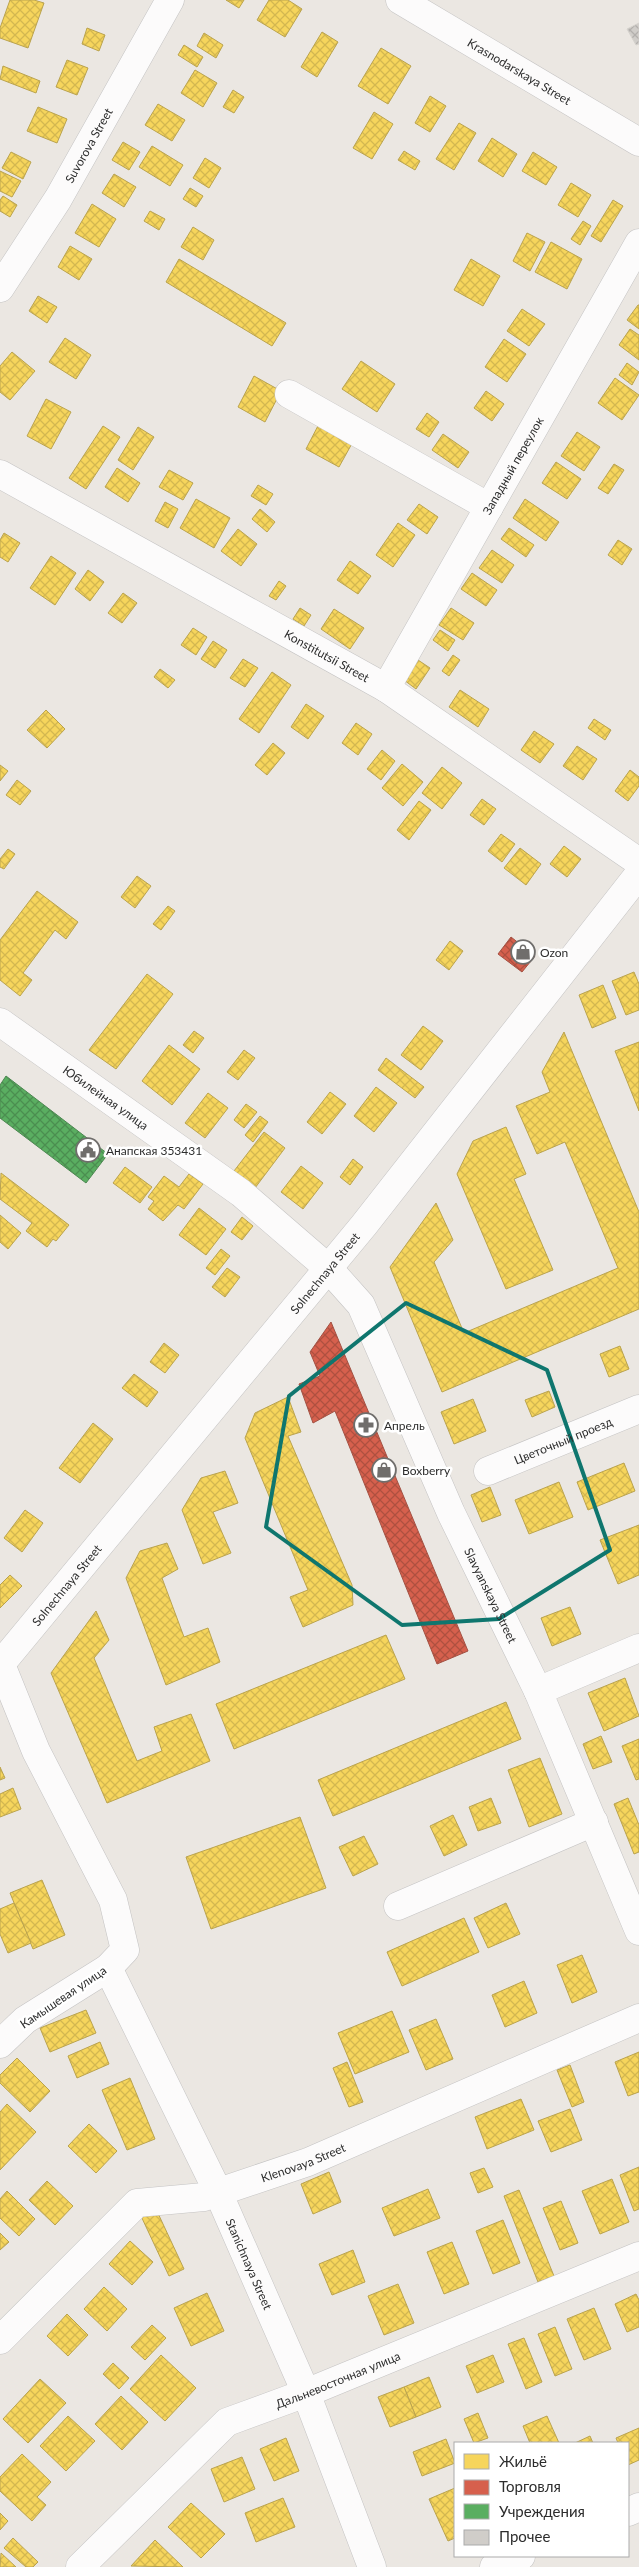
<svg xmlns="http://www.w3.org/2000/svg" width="639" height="2567" viewBox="0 0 639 2567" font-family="Lato,sans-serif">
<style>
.homes{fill:url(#homes-cross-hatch);stroke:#baa34e}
.shops{fill:url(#shops-cross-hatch);stroke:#a35143}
.public{fill:url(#public-cross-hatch);stroke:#4c8751}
.building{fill:url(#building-cross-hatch);stroke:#d6d3ce}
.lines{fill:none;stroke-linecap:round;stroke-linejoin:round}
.minor-casing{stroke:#c4c3c3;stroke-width:29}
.minor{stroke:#fcfbfb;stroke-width:28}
.marked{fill:none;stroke:#0f766e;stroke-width:4;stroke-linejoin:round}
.labels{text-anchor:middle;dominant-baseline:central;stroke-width:5;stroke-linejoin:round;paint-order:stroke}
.street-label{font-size:12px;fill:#2d2d2d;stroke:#fff}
.poi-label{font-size:12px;fill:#2d2d2d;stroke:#fff;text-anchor:start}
</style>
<defs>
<pattern id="homes-cross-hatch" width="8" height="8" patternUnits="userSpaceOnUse" patternTransform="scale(1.25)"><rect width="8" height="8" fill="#f6d55c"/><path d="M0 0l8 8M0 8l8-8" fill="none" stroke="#d3b750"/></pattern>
<pattern id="shops-cross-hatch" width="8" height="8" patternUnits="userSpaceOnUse" patternTransform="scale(1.25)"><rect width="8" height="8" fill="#d6604d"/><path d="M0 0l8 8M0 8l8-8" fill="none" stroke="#ae5040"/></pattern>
<pattern id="public-cross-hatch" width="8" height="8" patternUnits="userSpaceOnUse" patternTransform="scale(1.25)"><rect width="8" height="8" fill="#5aae61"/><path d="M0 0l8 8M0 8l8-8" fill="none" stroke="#4b8e50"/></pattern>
<pattern id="building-cross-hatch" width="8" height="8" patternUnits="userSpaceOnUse" patternTransform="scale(1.25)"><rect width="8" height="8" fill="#d0cdc9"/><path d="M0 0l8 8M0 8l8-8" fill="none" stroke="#b3b0ad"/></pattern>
</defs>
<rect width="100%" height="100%" fill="#ebe7e2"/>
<g class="homes">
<polygon points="10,0 34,0 44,3 28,48 0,38 0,28"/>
<polygon points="226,0 244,0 239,8"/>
<polygon points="269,0 288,0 302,9 285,37 257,20"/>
<polygon points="87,28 105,35 99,51 82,44"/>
<polygon points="322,32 338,42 317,77 301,67"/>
<polygon points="204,33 223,45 216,58 197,46"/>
<polygon points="184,45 203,57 197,67 178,55"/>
<polygon points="381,48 411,66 388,104 358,86"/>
<polygon points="67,60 88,68 77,95 56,87"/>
<polygon points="3,66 40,81 36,93 0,79"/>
<polygon points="195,70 217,83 203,107 181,93"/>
<polygon points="233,90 244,97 234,113 223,107"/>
<polygon points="430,96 446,106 430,132 415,123"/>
<polygon points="158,104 185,120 172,141 145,125"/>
<polygon points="38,107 67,119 57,143 27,131"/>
<polygon points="374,112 393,124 372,159 353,148"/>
<polygon points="459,123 476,133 454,170 436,159"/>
<polygon points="492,138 517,154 503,177 478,161"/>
<polygon points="123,142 140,152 129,170 112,160"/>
<polygon points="152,146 183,165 170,186 139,167"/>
<polygon points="404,151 420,161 415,170 398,160"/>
<polygon points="11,152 31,162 23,179 2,168"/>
<polygon points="533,152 557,167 546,185 522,171"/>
<polygon points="205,158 221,168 209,188 193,178"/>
<polygon points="0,171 21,181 12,197 0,191"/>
<polygon points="114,174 136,187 124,207 102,193"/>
<polygon points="571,183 591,195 578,217 558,205"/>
<polygon points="190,188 203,196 196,207 183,199"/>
<polygon points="3,196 17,205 10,217 0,211 0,200"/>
<polygon points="613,200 623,206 601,242 591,236"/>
<polygon points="92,204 116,219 99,247 75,233"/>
<polygon points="150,211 165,219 159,230 144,221"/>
<polygon points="583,221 591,226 580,245 571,239"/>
<polygon points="193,227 214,240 203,260 181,247"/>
<polygon points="527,233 545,242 530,271 513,261"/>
<polygon points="551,242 582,259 567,289 535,272"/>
<polygon points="70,246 92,259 79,280 58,267"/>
<polygon points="179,259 286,323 272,346 166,282"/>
<polygon points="471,259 500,276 483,306 454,290"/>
<polygon points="38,296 57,307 47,323 29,311"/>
<polygon points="638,305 639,305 639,329 627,320"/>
<polygon points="522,309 545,324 529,346 507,331"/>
<polygon points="630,329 639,335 639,360 619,345"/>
<polygon points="65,338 91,355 76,379 49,362"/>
<polygon points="504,339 526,354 507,382 485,367"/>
<polygon points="12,352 35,371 10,400 0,392 0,366"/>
<polygon points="361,361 395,384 377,412 342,389"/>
<polygon points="627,363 639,372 632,385 619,375"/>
<polygon points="254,376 281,391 265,422 238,407"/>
<polygon points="615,378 639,395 622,420 598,403"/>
<polygon points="486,391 504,404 492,421 474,408"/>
<polygon points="46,399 71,412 51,449 27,436"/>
<polygon points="427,413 439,422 429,437 416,429"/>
<polygon points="321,420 355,438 339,467 306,449"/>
<polygon points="103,426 120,437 86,489 69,478"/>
<polygon points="138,427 154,437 133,470 118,460"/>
<polygon points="577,432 600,447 584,471 561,456"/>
<polygon points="443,434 469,452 458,468 432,450"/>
<polygon points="556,462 581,479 567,499 542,483"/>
<polygon points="614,464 624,470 608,494 598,488"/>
<polygon points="117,468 140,483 128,502 105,487"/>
<polygon points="169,470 193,483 183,500 159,487"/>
<polygon points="258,485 273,494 266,505 251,496"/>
<polygon points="196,499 230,518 214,548 180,528"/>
<polygon points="525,499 559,522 546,541 513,518"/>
<polygon points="165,502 178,509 168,528 155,521"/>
<polygon points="419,504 438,517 427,534 407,520"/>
<polygon points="260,509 275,522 267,532 252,519"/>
<polygon points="398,523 415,535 393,567 376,555"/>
<polygon points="509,528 534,545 526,557 501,539"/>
<polygon points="238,529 257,544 241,566 221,551"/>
<polygon points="4,533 20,543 8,562 0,557 0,540"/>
<polygon points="618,540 632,549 622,565 608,555"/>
<polygon points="492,550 514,565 502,583 479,568"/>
<polygon points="51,556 76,573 55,605 30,588"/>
<polygon points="350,561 371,576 358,594 337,580"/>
<polygon points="88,570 104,582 90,601 75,589"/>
<polygon points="472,573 497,590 486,606 461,589"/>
<polygon points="279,581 286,586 276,600 269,596"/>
<polygon points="123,593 137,603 122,623 108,613"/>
<polygon points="300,608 311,615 304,626 293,619"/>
<polygon points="451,608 474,623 463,640 439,625"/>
<polygon points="334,609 364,628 350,649 321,629"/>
<polygon points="193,628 207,637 196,655 181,645"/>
<polygon points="440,630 455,640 448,651 433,640"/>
<polygon points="213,641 227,650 215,668 201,659"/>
<polygon points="453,655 460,660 449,676 442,671"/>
<polygon points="243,659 258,668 245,687 230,678"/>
<polygon points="418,660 430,668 416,689 404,680"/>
<polygon points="160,669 175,680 168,688 154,677"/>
<polygon points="272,672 291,685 259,733 239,719"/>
<polygon points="460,690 489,709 478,727 449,707"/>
<polygon points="306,704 324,716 308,739 291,727"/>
<polygon points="46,710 65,729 47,748 27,730"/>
<polygon points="594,719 611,730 605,740 588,728"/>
<polygon points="356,723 372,734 358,755 342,743"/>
<polygon points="534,731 554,744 540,763 521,750"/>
<polygon points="273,743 285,753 267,775 255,765"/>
<polygon points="577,746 597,759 583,780 563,766"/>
<polygon points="382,750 395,761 381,780 367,769"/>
<polygon points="402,764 423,782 403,806 382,788"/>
<polygon points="0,765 8,771 0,781"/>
<polygon points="442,767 462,783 442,809 422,793"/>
<polygon points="630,770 639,777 639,786 628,801 615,791"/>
<polygon points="17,780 31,791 20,805 6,795"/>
<polygon points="482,799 496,809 484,825 470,815"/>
<polygon points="419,801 431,810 409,840 397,830"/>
<polygon points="501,834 515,844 502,862 488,851"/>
<polygon points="564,846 581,859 567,877 550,864"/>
<polygon points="520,848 541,864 526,885 504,868"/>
<polygon points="8,849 15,854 4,869 0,867 0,859"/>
<polygon points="137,876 151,886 135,908 121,897"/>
<polygon points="37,891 78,922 66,939 55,930 23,973 32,980 20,996 0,980 0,940"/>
<polygon points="168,906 175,911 161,930 153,924"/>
<polygon points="450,941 463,951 449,970 436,960"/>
<polygon points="634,972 639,984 639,1010 626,1015 612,981"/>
<polygon points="147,974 173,994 116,1069 89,1050"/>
<polygon points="603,985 616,1018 592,1028 579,995"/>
<polygon points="423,1026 443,1041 421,1070 401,1055"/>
<polygon points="194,1031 204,1038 193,1053 183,1045"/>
<polygon points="564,1032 639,1212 639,1309 442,1392 390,1267 436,1203 453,1240 434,1262 464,1333 618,1268 565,1142 537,1154 516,1106 550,1092 542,1072"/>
<polygon points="639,1042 639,1111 615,1051"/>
<polygon points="169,1045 200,1069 172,1105 142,1081"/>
<polygon points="244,1050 255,1058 238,1080 227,1072"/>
<polygon points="386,1058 424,1087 415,1098 378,1070"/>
<polygon points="376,1087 397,1103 374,1132 354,1116"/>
<polygon points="330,1092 346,1104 322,1134 307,1122"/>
<polygon points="208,1093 228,1108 205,1138 185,1123"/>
<polygon points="246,1104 257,1112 244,1128 234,1120"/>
<polygon points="260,1116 268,1122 253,1142 245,1135"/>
<polygon points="506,1127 526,1174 514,1179 553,1270 506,1289 457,1174 473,1141"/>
<polygon points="264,1132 285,1148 255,1188 234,1171"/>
<polygon points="353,1159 363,1167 350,1185 340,1177"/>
<polygon points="301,1166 323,1183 303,1209 281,1192"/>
<polygon points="125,1167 152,1187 140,1203 113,1183"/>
<polygon points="1,1173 69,1225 56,1241 53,1239 47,1247 26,1231 32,1223 0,1199"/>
<polygon points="189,1174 203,1184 184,1209 178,1205 163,1221 148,1209 154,1201 148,1197 164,1176 179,1187"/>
<polygon points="199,1208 226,1229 206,1255 179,1235"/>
<polygon points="0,1215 21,1233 8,1249 0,1242"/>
<polygon points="242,1217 253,1226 242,1240 231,1232"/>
<polygon points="221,1249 230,1256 215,1275 206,1268"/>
<polygon points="227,1268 240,1277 225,1297 212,1287"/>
<polygon points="164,1343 179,1355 165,1373 150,1362"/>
<polygon points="620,1346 629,1369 609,1377 600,1354"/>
<polygon points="134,1374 158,1392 147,1407 122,1388"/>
<polygon points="549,1391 555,1407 532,1417 525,1400"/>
<polygon points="288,1397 301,1432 288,1436 352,1585 353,1605 303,1627 290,1597 308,1590 245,1438 255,1413"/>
<polygon points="473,1399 486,1431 454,1444 441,1412"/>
<polygon points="93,1423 113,1439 80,1483 59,1468"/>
<polygon points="624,1463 635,1491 588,1510 577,1482"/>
<polygon points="225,1471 238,1503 213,1512 231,1553 203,1564 182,1510 201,1478"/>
<polygon points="559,1482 573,1517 529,1534 515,1500"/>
<polygon points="490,1487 501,1515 482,1522 471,1495"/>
<polygon points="25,1510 43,1523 22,1552 4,1538"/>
<polygon points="639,1525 639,1575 618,1584 600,1540"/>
<polygon points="167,1543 178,1569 162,1578 184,1637 208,1628 220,1662 166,1685 126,1578 140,1551"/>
<polygon points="10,1575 22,1586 0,1608 0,1585"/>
<polygon points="570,1607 581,1634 552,1646 541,1618"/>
<polygon points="96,1611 109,1640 94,1658 137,1761 162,1751 154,1727 191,1714 210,1761 107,1803 51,1673"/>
<polygon points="386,1635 405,1679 234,1749 216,1704"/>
<polygon points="625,1678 639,1716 604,1731 588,1693"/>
<polygon points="506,1702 521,1739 333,1816 318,1780"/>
<polygon points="601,1736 612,1762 593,1769 583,1744"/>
<polygon points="639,1739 639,1779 636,1780 622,1746"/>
<polygon points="540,1758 562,1814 529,1827 508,1770"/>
<polygon points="0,1767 5,1778 0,1780"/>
<polygon points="13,1788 21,1809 0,1817 0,1794"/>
<polygon points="491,1798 501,1823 478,1831 469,1807"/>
<polygon points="628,1798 639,1825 639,1852 634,1854 614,1804"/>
<polygon points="453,1815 467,1845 444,1856 430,1826"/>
<polygon points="300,1817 326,1888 211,1929 186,1857"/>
<polygon points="364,1836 378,1864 353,1876 339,1847"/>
<polygon points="42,1880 65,1935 33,1949 10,1893"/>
<polygon points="14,1903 31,1943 8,1953 0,1934 0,1909"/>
<polygon points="506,1903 520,1934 488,1948 474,1918"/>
<polygon points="464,1918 479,1952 402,1986 387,1952"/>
<polygon points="582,1955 597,1992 572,2003 557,1965"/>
<polygon points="524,1981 537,2013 505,2027 492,1995"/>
<polygon points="86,2010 96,2033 50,2052 40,2028"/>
<polygon points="392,2011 409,2052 355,2074 338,2033"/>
<polygon points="436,2019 453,2059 426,2070 409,2030"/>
<polygon points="100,2042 109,2064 77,2078 68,2056"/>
<polygon points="639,2052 639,2092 628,2096 615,2062"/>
<polygon points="17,2058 50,2091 30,2112 0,2083 0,2075"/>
<polygon points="347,2062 363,2102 349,2107 333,2068"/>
<polygon points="570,2065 584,2102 572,2107 557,2070"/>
<polygon points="130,2078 155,2139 127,2150 102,2090"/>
<polygon points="521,2099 534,2130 487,2149 475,2117"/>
<polygon points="7,2104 36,2132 0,2170 0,2112"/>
<polygon points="570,2109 582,2140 551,2152 538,2121"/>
<polygon points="89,2124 117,2151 96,2173 68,2146"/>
<polygon points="639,2167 639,2209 634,2211 620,2175"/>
<polygon points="484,2168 493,2187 478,2193 470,2173"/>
<polygon points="329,2172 341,2202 313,2214 301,2184"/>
<polygon points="612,2179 629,2222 600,2234 582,2191"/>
<polygon points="47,2181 73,2206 55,2225 29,2200"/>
<polygon points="428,2189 440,2218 394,2236 382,2208"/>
<polygon points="519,2190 554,2276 538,2282 504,2196"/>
<polygon points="7,2191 35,2219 19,2236 0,2218 0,2199"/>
<polygon points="561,2201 578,2243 560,2250 543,2208"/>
<polygon points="156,2209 184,2269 169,2276 141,2216"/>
<polygon points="503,2220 520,2263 493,2274 476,2231"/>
<polygon points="0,2233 9,2242 0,2250"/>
<polygon points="130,2241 153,2262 132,2285 109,2264"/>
<polygon points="452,2242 469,2284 444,2294 427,2252"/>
<polygon points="353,2250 365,2282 332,2295 319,2264"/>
<polygon points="398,2284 414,2323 384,2335 368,2296"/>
<polygon points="104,2287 127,2309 107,2331 84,2309"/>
<polygon points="207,2293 224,2331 191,2346 174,2308"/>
<polygon points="636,2294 639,2300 639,2327 627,2332 615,2304"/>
<polygon points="594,2308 611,2349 584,2360 567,2319"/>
<polygon points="67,2314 88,2335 68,2356 47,2336"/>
<polygon points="152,2325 166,2338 145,2360 131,2347"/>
<polygon points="555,2327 572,2369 555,2376 538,2334"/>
<polygon points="524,2338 542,2382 526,2389 508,2344"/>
<polygon points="161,2355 196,2388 165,2421 130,2389"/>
<polygon points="493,2355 504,2382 477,2393 466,2366"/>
<polygon points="113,2363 129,2378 119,2389 103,2374"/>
<polygon points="429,2377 441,2407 416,2417 404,2387"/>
<polygon points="40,2379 66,2403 28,2443 3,2419"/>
<polygon points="404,2387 416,2417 390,2427 378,2397"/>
<polygon points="121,2396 148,2422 122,2450 95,2424"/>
<polygon points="478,2413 488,2438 474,2443 464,2419"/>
<polygon points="68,2416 95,2441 66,2471 40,2446"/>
<polygon points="547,2416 559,2443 530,2443 523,2426"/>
<polygon points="639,2428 639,2460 628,2465 628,2443 618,2443 616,2438"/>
<polygon points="590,2436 593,2443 575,2443"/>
<polygon points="286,2438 299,2471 274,2481 260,2449"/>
<polygon points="446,2439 455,2463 422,2476 413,2452"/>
<polygon points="22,2454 51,2482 37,2497 46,2505 32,2521 0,2491 0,2477"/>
<polygon points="242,2457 255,2489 224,2502 211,2469"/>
<polygon points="455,2488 455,2538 448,2541 429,2499"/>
<polygon points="283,2498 295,2527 256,2542 245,2513"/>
<polygon points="191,2503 225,2534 201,2558 168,2527"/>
<polygon points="0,2513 8,2521 0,2530"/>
<polygon points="13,2538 38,2562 33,2567 26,2567 4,2548"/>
<polygon points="155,2540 183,2567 131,2566"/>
<polygon points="1,2553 16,2567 0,2567"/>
</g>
<g class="shops">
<polygon points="511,937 535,956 522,972 498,954"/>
<polygon points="331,1322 468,1651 437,1664 335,1411 313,1423 299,1384 320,1376 310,1352"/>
</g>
<polygon class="public" points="6,1076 108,1154 86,1183 0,1118 0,1085"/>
<polygon class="building" points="639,23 639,44 636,45 627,29"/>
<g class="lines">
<g class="minor-casing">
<g id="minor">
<path id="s1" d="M 400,0 L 639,142"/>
<path id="s2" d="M 0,288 L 58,199 L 170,0"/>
<polyline points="289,394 489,507"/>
<path id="s3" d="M 0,474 L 386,688 L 639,862"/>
<path id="s4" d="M 386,688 L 639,243"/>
<path id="s5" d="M 0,1022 L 241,1193 L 328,1268 L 361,1305 L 451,1513 L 538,1691 L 639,1931"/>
<path id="s6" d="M 488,1471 L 639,1409"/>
<polyline points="0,1662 36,1751 113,1900 125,1950 108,1968 25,2020 0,2044"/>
<path id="s7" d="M 0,1665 L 364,1225 L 639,874"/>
<polyline points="538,1691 639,1648"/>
<polyline points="398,1906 594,1822"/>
<path id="s8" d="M 108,1968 L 218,2192 L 306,2393 L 372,2567"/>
<path id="s9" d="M 0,2340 L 137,2203 L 204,2197 L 308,2162 L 639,2018"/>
<polyline points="628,2512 639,2507"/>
<path id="s10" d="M 80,2567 L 227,2422 L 306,2393 L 639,2256"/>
<polyline points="494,2567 521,2556"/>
</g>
</g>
<use href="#minor" class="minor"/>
</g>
<path class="marked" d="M 406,1303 L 547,1370 L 610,1550 L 499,1619 L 402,1625 L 266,1527 L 289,1396 Z"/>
<defs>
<g id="shop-ring" transform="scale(1.25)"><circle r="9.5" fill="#fff" stroke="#706e6c" stroke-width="1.5"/><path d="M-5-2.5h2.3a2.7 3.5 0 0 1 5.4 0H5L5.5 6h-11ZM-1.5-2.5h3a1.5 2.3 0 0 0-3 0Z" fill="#706e6c"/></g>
<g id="civic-ring" transform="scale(1.25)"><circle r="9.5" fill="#fff" stroke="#706e6c" stroke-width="1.5"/><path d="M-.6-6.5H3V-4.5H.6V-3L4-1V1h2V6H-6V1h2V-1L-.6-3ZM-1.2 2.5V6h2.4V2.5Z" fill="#706e6c"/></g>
<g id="pharmacy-ring" transform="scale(1.25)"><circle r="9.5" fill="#fff" stroke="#706e6c" stroke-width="1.5"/><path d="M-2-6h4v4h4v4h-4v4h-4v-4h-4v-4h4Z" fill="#706e6c"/></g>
</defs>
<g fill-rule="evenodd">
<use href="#shop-ring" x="523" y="952"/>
<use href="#civic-ring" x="88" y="1150"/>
<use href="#pharmacy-ring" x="366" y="1425"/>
<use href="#shop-ring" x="384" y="1470"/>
</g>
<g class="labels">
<g class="street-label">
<text stroke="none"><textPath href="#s1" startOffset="139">Krasnodarskaya Street</textPath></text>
<text stroke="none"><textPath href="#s2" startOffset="168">Suvorova Street</textPath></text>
<text stroke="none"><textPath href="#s4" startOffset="256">Западный переулок</textPath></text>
<text stroke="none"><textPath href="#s3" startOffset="374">Konstitutsii Street</textPath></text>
<text stroke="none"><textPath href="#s5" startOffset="130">Юбилейная улица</textPath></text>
<text stroke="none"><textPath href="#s7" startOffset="509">Solnechnaya Street</textPath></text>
<text stroke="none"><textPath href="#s6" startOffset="81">Цветочный проезд</textPath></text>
<text stroke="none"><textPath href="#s7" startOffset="104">Solnechnaya Street</textPath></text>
<text stroke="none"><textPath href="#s5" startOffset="778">Slavyanskaya Street</textPath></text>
<text transform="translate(63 1997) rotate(-34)">Камышевая улица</text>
<text stroke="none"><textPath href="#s9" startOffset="366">Klenovaya Street</textPath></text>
<text stroke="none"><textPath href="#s8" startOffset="328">Stanichnaya Street</textPath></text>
<text stroke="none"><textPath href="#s10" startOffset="325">Дальневосточная улица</textPath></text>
</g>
<g class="poi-label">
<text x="540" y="952">Ozon</text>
<text x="106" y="1150">Анапская 353431</text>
<text x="384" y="1425">Апрель</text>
<text x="402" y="1470">Boxberry</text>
</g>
</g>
<rect x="454" y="2442" width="175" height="115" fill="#ffffff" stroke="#ababab"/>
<rect x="464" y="2454" width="25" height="15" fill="#f6d55c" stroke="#ababab"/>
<text x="499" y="2467" font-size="15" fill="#2d2d2d">Жильё</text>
<rect x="464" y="2480" width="25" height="15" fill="#d6604d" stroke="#ababab"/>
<text x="499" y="2492" font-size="15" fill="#2d2d2d">Торговля</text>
<rect x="464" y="2504" width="25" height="15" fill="#5aae61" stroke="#ababab"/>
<text x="499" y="2517" font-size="15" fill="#2d2d2d">Учреждения</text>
<rect x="464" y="2530" width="25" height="15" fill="#d0cdc9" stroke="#ababab"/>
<text x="499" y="2542" font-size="15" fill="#2d2d2d">Прочее</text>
</svg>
